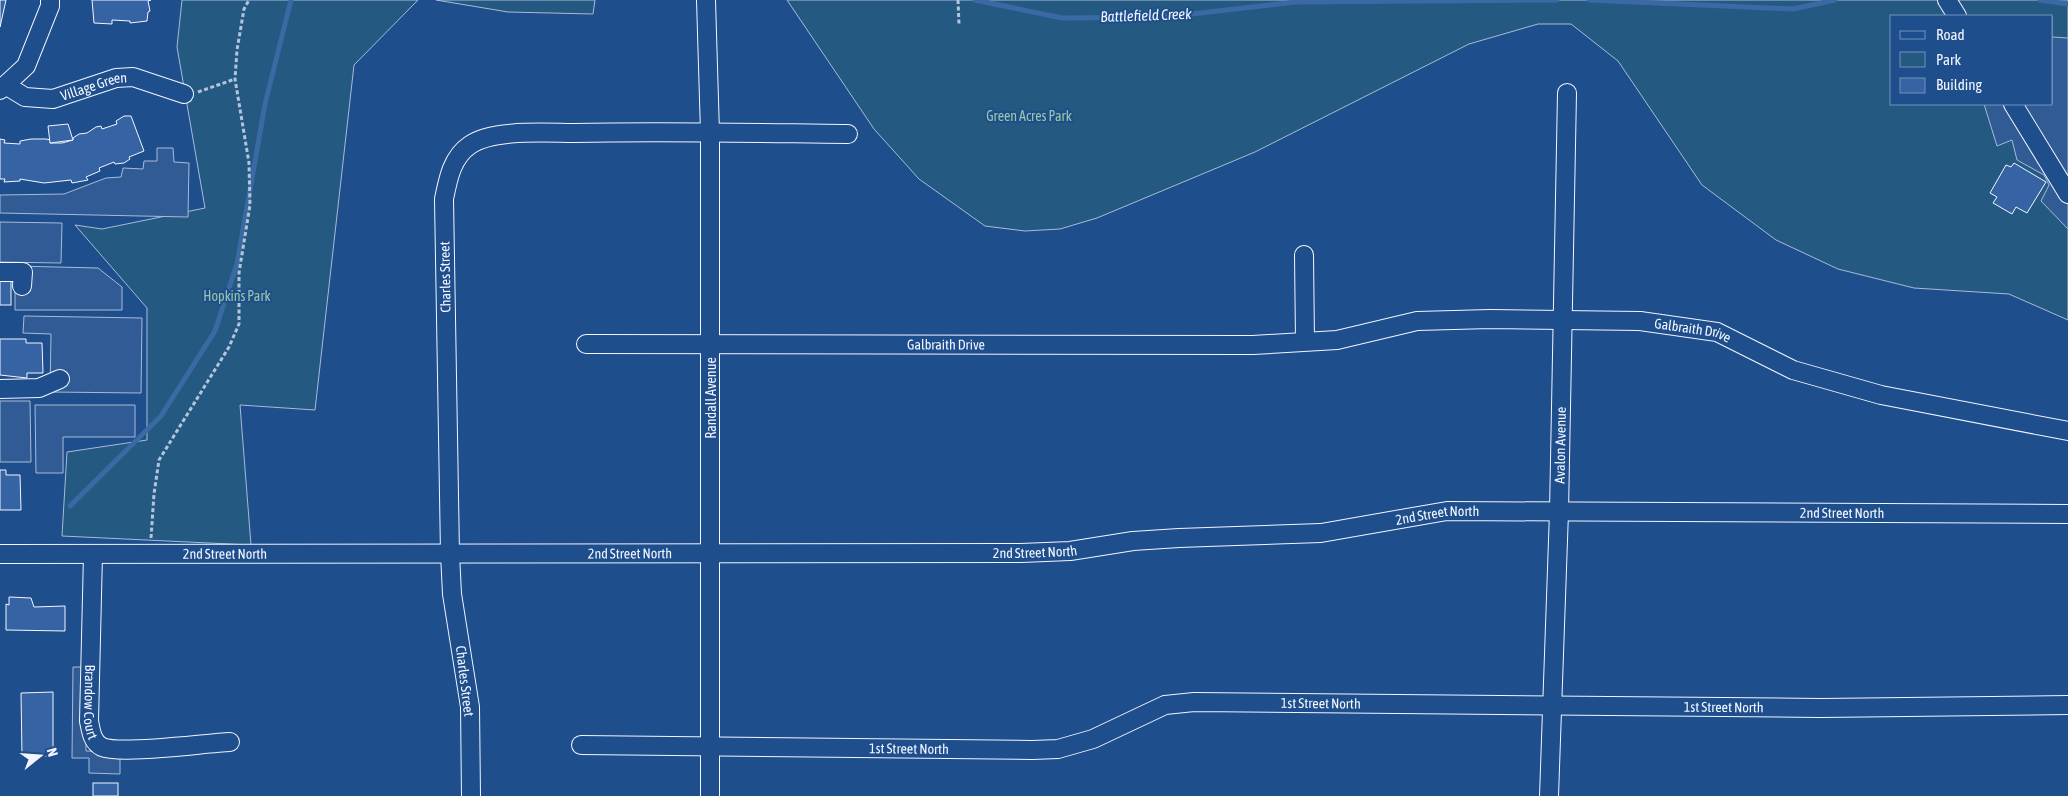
<svg xmlns="http://www.w3.org/2000/svg" width="2068" height="796" viewBox="0 0 2068 796" font-family="'Asap Condensed',sans-serif">
<style>
.green{fill:#245a82;stroke:#a8bbd7;fill-rule:evenodd}
.parking{fill:#305b95;stroke:#a8bbd7}
.lines{fill:none;stroke-linecap:round;stroke-linejoin:round}
.stream{stroke:#3b69a3;stroke-width:5}
.building{fill:#3563a3;stroke:#f2f6ff}
.minor-casing{stroke:#f2f6ff;stroke-width:20}
.path{stroke:#b3c4dc;stroke-width:3;stroke-dasharray:4 2.5;stroke-linecap:butt}
.minor{stroke:#1f4e8c;stroke-width:18}
.labels{text-anchor:middle;dominant-baseline:central;stroke-width:4;stroke-linejoin:round;paint-order:stroke}
.street-label{font-size:14px;fill:#f2f6ff;stroke:#1f4e8c}
.park-label{font-size:14px;fill:#97c8a6;stroke:#1f4e8c}
.water-label{font-size:15px;font-style:italic;fill:#f2f6ff;stroke:#1f4e8c}
</style>
<rect width="100%" height="100%" fill="#1f4e8c"/>
<g class="green">
<polygon points="182,0 418,0 354,65 315,410 240,405 251,545 62,536 67,452 147,440 147,308 75,225 102,229 205,208 177,47"/>
<polygon points="436,0 595,0 593,14 508,12"/>
<path d="M 787,0 L 2068,0 L 2068,320 L 2009,294 L 1914,288 L 1838,269 L 1776,240 L 1702,185 L 1618,61 L 1571,24 L 1538,24 L 1469,44 L 1255,152 L 1097,218 L 1060,229 L 1025,231 L 985,226 L 919,179 L 874,129 ZM 1892,16 L 2052,16 L 2052,104 L 1892,104 Z"/>
</g>
<g class="parking">
<polygon points="2052,37 2068,38 2068,229 2041,201 2049,185 2044,175 2017,160 2012,140 1997,146 1984,104 2052,104"/>
<polygon points="157,148 173,148 174,162 189,163 188,217 0,213 0,195 64,194 106,178 121,177 123,168 143,169 144,161 157,161"/>
<polygon points="0,222 62,223 61,263 0,262"/>
<polygon points="15,266 98,268 122,287 122,310 15,310"/>
<polygon points="24,316 142,318 141,393 50,392 51,334 23,333"/>
<polygon points="0,401 30,401 31,462 0,462"/>
<polygon points="35,405 135,405 135,437 63,437 63,473 36,473"/>
<polygon points="73,667 86,667 86,751 120,752 120,774 89,773 89,758 72,758"/>
</g>
<g class="lines">
<g class="stream">
<polyline points="975,0 1062,18 1165,17 1296,2 1557,0"/>
<polyline points="1589,0 1793,9 1835,0"/>
<polyline points="2040,0 2068,4"/>
<polyline points="70,506 161,416 215,331 237,264 265,104 291,0"/>
</g>
</g>
<g class="building">
<polygon points="0,0 6,0 0,27"/>
<polygon points="92,0 151,0 148,1 150,11 148,12 147,21 130,23 130,21 112,20 112,24 94,23"/>
<polygon points="124,116 131,116 144,151 129,157 130,159 124,163 115,164 114,162 99,168 100,171 86,177 88,180 72,183 71,180 44,183 20,179 20,181 4,182 5,179 0,179 0,139 5,140 4,143 20,144 20,141 31,139 46,139 51,140 50,143 62,143 73,140 73,138 79,134 87,133 96,127 101,126 102,129 117,124 116,121"/>
<polygon points="68,124 73,140 50,143 48,126"/>
<polygon points="2014,163 2046,182 2027,213 2016,207 2012,214 1993,203 1997,197 1990,193 2006,165 2011,167"/>
<rect x="0" y="280" width="11" height="25"/>
<polygon points="0,339 26,339 26,343 42,343 43,373 27,373 27,378 0,375"/>
<polygon points="0,470 6,470 6,475 20,475 21,510 0,510"/>
<polygon points="9,597 31,598 34,607 65,606 65,631 6,630 6,604 9,605"/>
<polygon points="53,692 53,756 22,756 21,693"/>
<rect x="93" y="783" width="25" height="13"/>
</g>
<g class="lines">
<g class="minor-casing">
<g id="minor">
<polyline points="706,0 710,133 710,796"/>
<polyline points="1947,0 1957,16"/>
<path id="s1" d="M 7,86 L 25,97 L 53,99 L 116,78 L 133,77 L 184,94"/>
<polyline points="0,90 26,66 50,6 50,0"/>
<polyline points="2013,104 2068,194"/>
<polyline points="1304,255 1305,341"/>
<polyline points="0,272 23,272 22,286"/>
<path id="s2" d="M 586,344 L 1253,345 L 1337,340 L 1417,321 L 1490,319 L 1640,321 L 1717,332 L 1793,370 L 1881,395 L 2068,431"/>
<polyline points="0,389 39,388 60,379"/>
<path id="s3" d="M 0,554 L 1021,553 L 1070,551 L 1133,541 L 1179,538 L 1321,533 L 1447,511 L 2068,514"/>
<path id="s4" d="M 93,554 L 89,721 C 91,731 92,742 102,747 C 121,755 205,743 230,742"/>
<path id="s5" d="M 581,745 L 1032,750 L 1058,749 L 1093,739 L 1165,705 L 1194,702 L 1821,708 L 2068,705"/>
<path d="M 471,796 L 470,707 L 452,594 L 450,554 L 444,199 C 448,179 452,157 470,145 C 493,129 546,133 574,133 C 666,131 757,133 848,134"/>
<path id="s6" d="M 1549,796 L 1559,512 L 1567,93"/>
</g>
</g>
<g class="path">
<polyline points="958,0 959,25"/>
<polyline points="198,92 235,79"/>
<polyline points="151,538 154,494 159,460 229,347 239,324 239,273 250,205 249,163 235,79 237,50 244,9 249,0"/>
</g>
<use href="#minor" class="minor"/>
</g>
<g class="labels">
<g class="street-label">
<text stroke="none"><textPath href="#s1" startOffset="92">Village Green</textPath></text>
<text transform="translate(445 277) rotate(-91)">Charles Street</text>
<text stroke="none"><textPath href="#s2" startOffset="1110">Galbraith Drive</textPath></text>
<text stroke="none"><textPath href="#s2" startOffset="360">Galbraith Drive</textPath></text>
<text transform="translate(711 398) rotate(-90)">Randall Avenue</text>
<text stroke="none"><textPath href="#s6" startOffset="351">Avalon Avenue</textPath></text>
<text stroke="none"><textPath href="#s3" startOffset="1845">2nd Street North</textPath></text>
<text stroke="none"><textPath href="#s3" startOffset="1440">2nd Street North</textPath></text>
<text stroke="none"><textPath href="#s3" startOffset="1035">2nd Street North</textPath></text>
<text stroke="none"><textPath href="#s3" startOffset="630">2nd Street North</textPath></text>
<text stroke="none"><textPath href="#s3" startOffset="225">2nd Street North</textPath></text>
<text transform="translate(465 681) rotate(83)">Charles Street</text>
<text stroke="none"><textPath href="#s4" startOffset="148">Brandow Court</textPath></text>
<text stroke="none"><textPath href="#s5" startOffset="749">1st Street North</textPath></text>
<text stroke="none"><textPath href="#s5" startOffset="1152">1st Street North</textPath></text>
<text stroke="none"><textPath href="#s5" startOffset="328">1st Street North</textPath></text>
</g>
<g class="park-label">
<text x="1029" y="116">Green Acres Park</text>
<text x="237" y="296">Hopkins Park</text>
</g>
<g class="water-label">
<text transform="translate(1146 15) rotate(-2)">Battlefield Creek</text>
</g>
</g>
<rect x="1890" y="15" width="162" height="90" fill="#1f4e8c" stroke="#7391ba"/>
<rect x="1900" y="31" width="25" height="8" fill="#1f4e8c" stroke="#7391ba"/>
<text x="1936" y="40" font-size="15" fill="#f2f6ff">Road</text>
<rect x="1900" y="52" width="25" height="15" fill="#245a82" stroke="#7391ba"/>
<text x="1936" y="65" font-size="15" fill="#f2f6ff">Park</text>
<rect x="1900" y="78" width="25" height="15" fill="#3563a3" stroke="#7391ba"/>
<text x="1936" y="90" font-size="15" fill="#f2f6ff">Building</text>
<g transform="translate(40 756) rotate(73)" stroke="#1f4e8c" stroke-width="4" paint-order="stroke">
<path d="M0-4L9 19L0 12L-9 19Z" fill="#f2f6ff"/>
<text y="-8" font-size="14" font-weight="bold" text-anchor="middle" fill="#f2f6ff">N</text>
</g>
</svg>
